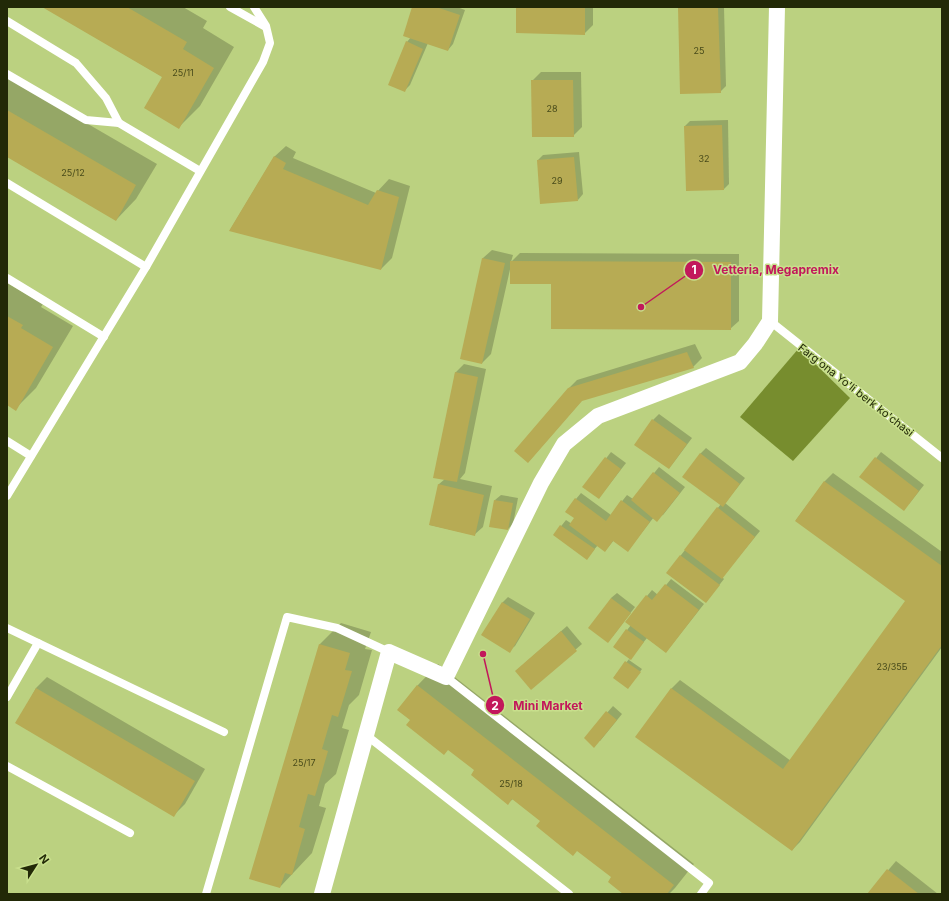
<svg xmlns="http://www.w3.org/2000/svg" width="949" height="901" viewBox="0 0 949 901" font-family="Inter,sans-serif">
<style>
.forest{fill:#778d2e}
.shadow{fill:#0003}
.building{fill:#b7ab54}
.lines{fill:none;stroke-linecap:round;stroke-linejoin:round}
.service{stroke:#fff;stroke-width:8}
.minor{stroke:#fff;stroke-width:16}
.labels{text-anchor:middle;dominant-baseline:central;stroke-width:3;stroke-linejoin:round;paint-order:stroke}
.number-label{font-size:9px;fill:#474a1a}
.street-label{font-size:11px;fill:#222907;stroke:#c8df8c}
.leader{fill:none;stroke:#c2185b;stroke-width:1.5}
.callout-dot{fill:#c2185b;stroke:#c8df8c;stroke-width:1.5}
.mark-label{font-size:12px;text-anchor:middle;font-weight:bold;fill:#fff}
.callout-label{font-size:12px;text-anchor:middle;font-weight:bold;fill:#c2185b;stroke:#c8df8c;stroke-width:3;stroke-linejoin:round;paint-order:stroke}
</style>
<rect width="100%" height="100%" fill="#bbd180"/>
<polygon class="forest" points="799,348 850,398 793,461 740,417"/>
<g class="shadow">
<polygon points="44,7 183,7 207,21 203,28 234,47 200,106 179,127 163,77"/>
<polygon points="413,7 457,7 465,10 453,44 448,50 428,43 410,85 404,91 407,42 411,37"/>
<polygon points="517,7 593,7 593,25 584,34"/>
<polygon points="679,7 724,7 726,86 720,92"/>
<polygon points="541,72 581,72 582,127 573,136 532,81"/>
<polygon points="7,77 157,164 136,199 116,220 7,156"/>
<polygon points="728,120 729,184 724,189 685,126 690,121"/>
<polygon points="286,146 296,152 293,158 376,193 389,179 410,186 392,258 381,269 230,230 274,157"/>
<polygon points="579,152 583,194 578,200 538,160 543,155"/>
<polygon points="492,250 513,255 511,262 520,253 739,254 739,321 730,329 552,283 511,265 491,354 482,363 483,258"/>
<polygon points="7,283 43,304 41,307 73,326 36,388 15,409 7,404"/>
<polygon points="695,344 702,358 693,367 583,399 528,462 568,389 577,380"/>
<polygon points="464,364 486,369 465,473 460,479 492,486 483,527 474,535 430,525 439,484 445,479 455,373"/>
<polygon points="659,414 692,438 674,462 669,468 636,444 653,420"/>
<polygon points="706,448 745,478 725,503 760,531 722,577 724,579 706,602 667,573 721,504 700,454"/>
<polygon points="611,452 626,463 599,498 584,487"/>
<polygon points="881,452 924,485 909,504 861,477"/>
<polygon points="659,467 685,487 663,515 654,517 628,550 614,540 605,551 598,545 587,558 554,535 566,520 572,524 576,518 576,499 581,493 611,515 627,495 633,499"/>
<polygon points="833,473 942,552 942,647 800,842 792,850 637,737 672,688 680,680 791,761 907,601 796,520 825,481"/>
<polygon points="501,495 518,498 513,524 508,529 495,500"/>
<polygon points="671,579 704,604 666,652 647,638 629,660 642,669 630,685 614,677 630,658 614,647 631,625 647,596 652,590 658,595"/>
<polygon points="617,593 635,607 613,636 611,598"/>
<polygon points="508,597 535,613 515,646 509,651 483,634 503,602"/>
<polygon points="341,623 371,632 365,649 372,650 359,695 349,705 342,728 349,730 336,774 325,784 319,806 326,808 312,853 280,887 320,644"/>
<polygon points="567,626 582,644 531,688 516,671"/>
<polygon points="438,664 694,864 675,888 669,894 624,894 613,877 513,799 508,803 476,770 398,710 418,685"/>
<polygon points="47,677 205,769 185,804 174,815 17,723 36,688"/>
<polygon points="613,706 622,714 600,741 585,738"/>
<polygon points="896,861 938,894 868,894"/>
</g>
<g class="building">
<polygon points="42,7 127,7 187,42 183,49 214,68 179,129 144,108 162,77"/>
<polygon points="412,7 436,7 460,15 448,51 403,36"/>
<polygon points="516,7 585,7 585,35 516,33"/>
<polygon points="678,7 718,7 721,93 680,94"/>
<polygon points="406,41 423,49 405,92 388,85"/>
<polygon points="531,80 573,80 574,137 532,137"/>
<polygon points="7,110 136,185 116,221 7,157"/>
<polygon points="722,125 724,190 686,191 684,126"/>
<polygon points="274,156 286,163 283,169 368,205 377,190 399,197 381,270 229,231"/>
<polygon points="574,157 578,201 540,204 537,160"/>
<polygon points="482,258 505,263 482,364 460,359"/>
<polygon points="510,261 731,262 731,330 551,329 551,284 510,284"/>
<polygon points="7,316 23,325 21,328 53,347 16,411 7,405"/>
<polygon points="687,352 694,368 582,401 528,463 514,451 568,388"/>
<polygon points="455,372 478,377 457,482 433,478"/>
<polygon points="652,419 687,444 669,469 634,445"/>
<polygon points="700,453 740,484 723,507 682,477"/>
<polygon points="605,457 621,469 599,499 582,487"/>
<polygon points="875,457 919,491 904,511 859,477"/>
<polygon points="653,472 680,493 657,522 631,500"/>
<polygon points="824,481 942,566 942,645 792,851 635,737 671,688 783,769 905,601 795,521"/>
<polygon points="438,484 484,495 475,536 429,525"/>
<polygon points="575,498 606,521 621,500 650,522 628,552 613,541 605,552 569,525 574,518 565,512"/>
<polygon points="494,500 513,503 508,530 489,527"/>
<polygon points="717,507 755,537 722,579 684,550"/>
<polygon points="560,525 595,549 587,560 553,535"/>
<polygon points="680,555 720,585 706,603 666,573"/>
<polygon points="665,584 699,610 666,653 625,622 646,595 652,600"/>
<polygon points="611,598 631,613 608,643 588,628"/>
<polygon points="502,602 530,619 510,653 481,635"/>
<polygon points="626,629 644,642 631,660 613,647"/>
<polygon points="561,631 577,651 531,690 515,671"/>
<polygon points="319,644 350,653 345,670 352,671 338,717 332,715 322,749 328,751 315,796 308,794 299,827 305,829 292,875 285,873 280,888 249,879"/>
<polygon points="625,661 641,672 628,689 613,678"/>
<polygon points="417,685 674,885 667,894 623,894 608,882 611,877 577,851 573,856 536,826 540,821 512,799 508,805 471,775 474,770 448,750 444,755 406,725 410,720 397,710"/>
<polygon points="36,688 195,781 174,817 15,723"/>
<polygon points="606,711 617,720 594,748 584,738"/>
<polygon points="887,869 919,894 867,894"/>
</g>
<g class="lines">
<g class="service">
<polyline points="230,7 264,26"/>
<polyline points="7,21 76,63 106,98 119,123 200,171"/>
<polyline points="7,74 86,120 119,123"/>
<polyline points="7,183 146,267"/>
<polyline points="7,278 104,337"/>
<polyline points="770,321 942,458"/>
<polyline points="7,441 31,456"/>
<polyline points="7,496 146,267 263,62 270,43 266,26 254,7"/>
<polyline points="7,628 224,732"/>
<polyline points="446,677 709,883 701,894"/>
<polyline points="7,697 38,643"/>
<polyline points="366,735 569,894"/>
<polyline points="7,766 130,833"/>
<polyline points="206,894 287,617 337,628 389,652"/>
</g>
<polyline class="minor" points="322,894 389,652 446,677 541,483 564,444 598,416 740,362 755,344 770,321 777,7"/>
</g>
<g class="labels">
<g class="number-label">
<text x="699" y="50">25</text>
<text x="183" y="72">25/11</text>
<text x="552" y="108">28</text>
<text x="704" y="158">32</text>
<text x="73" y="172">25/12</text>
<text x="557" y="180">29</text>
<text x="892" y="666">23/35Б</text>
<text x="304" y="762">25/17</text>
<text x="511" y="783">25/18</text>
</g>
<g class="street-label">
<text transform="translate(856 390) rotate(38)">Farg'ona Yo'li berk ko'chasi</text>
</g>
</g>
<path class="leader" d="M641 307L694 270M483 654L495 705"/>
<g class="callout-dot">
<circle cx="641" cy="307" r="4"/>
<circle cx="483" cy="654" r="4"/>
<circle cx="694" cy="270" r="10"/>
<circle cx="495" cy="705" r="10"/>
</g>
<g class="mark-label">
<text x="694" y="274">1</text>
<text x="495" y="710">2</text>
</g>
<g class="callout-label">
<text x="776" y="274">Vetteria, Megapremix</text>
<text x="548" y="710">Mini Market</text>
</g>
<rect width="949" height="901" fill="none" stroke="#222907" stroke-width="16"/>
<g transform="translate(36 865) rotate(54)" stroke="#c8df8c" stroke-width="3" paint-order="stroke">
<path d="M0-3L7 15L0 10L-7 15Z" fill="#222907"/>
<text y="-6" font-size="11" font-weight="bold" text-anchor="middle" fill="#222907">N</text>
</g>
</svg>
